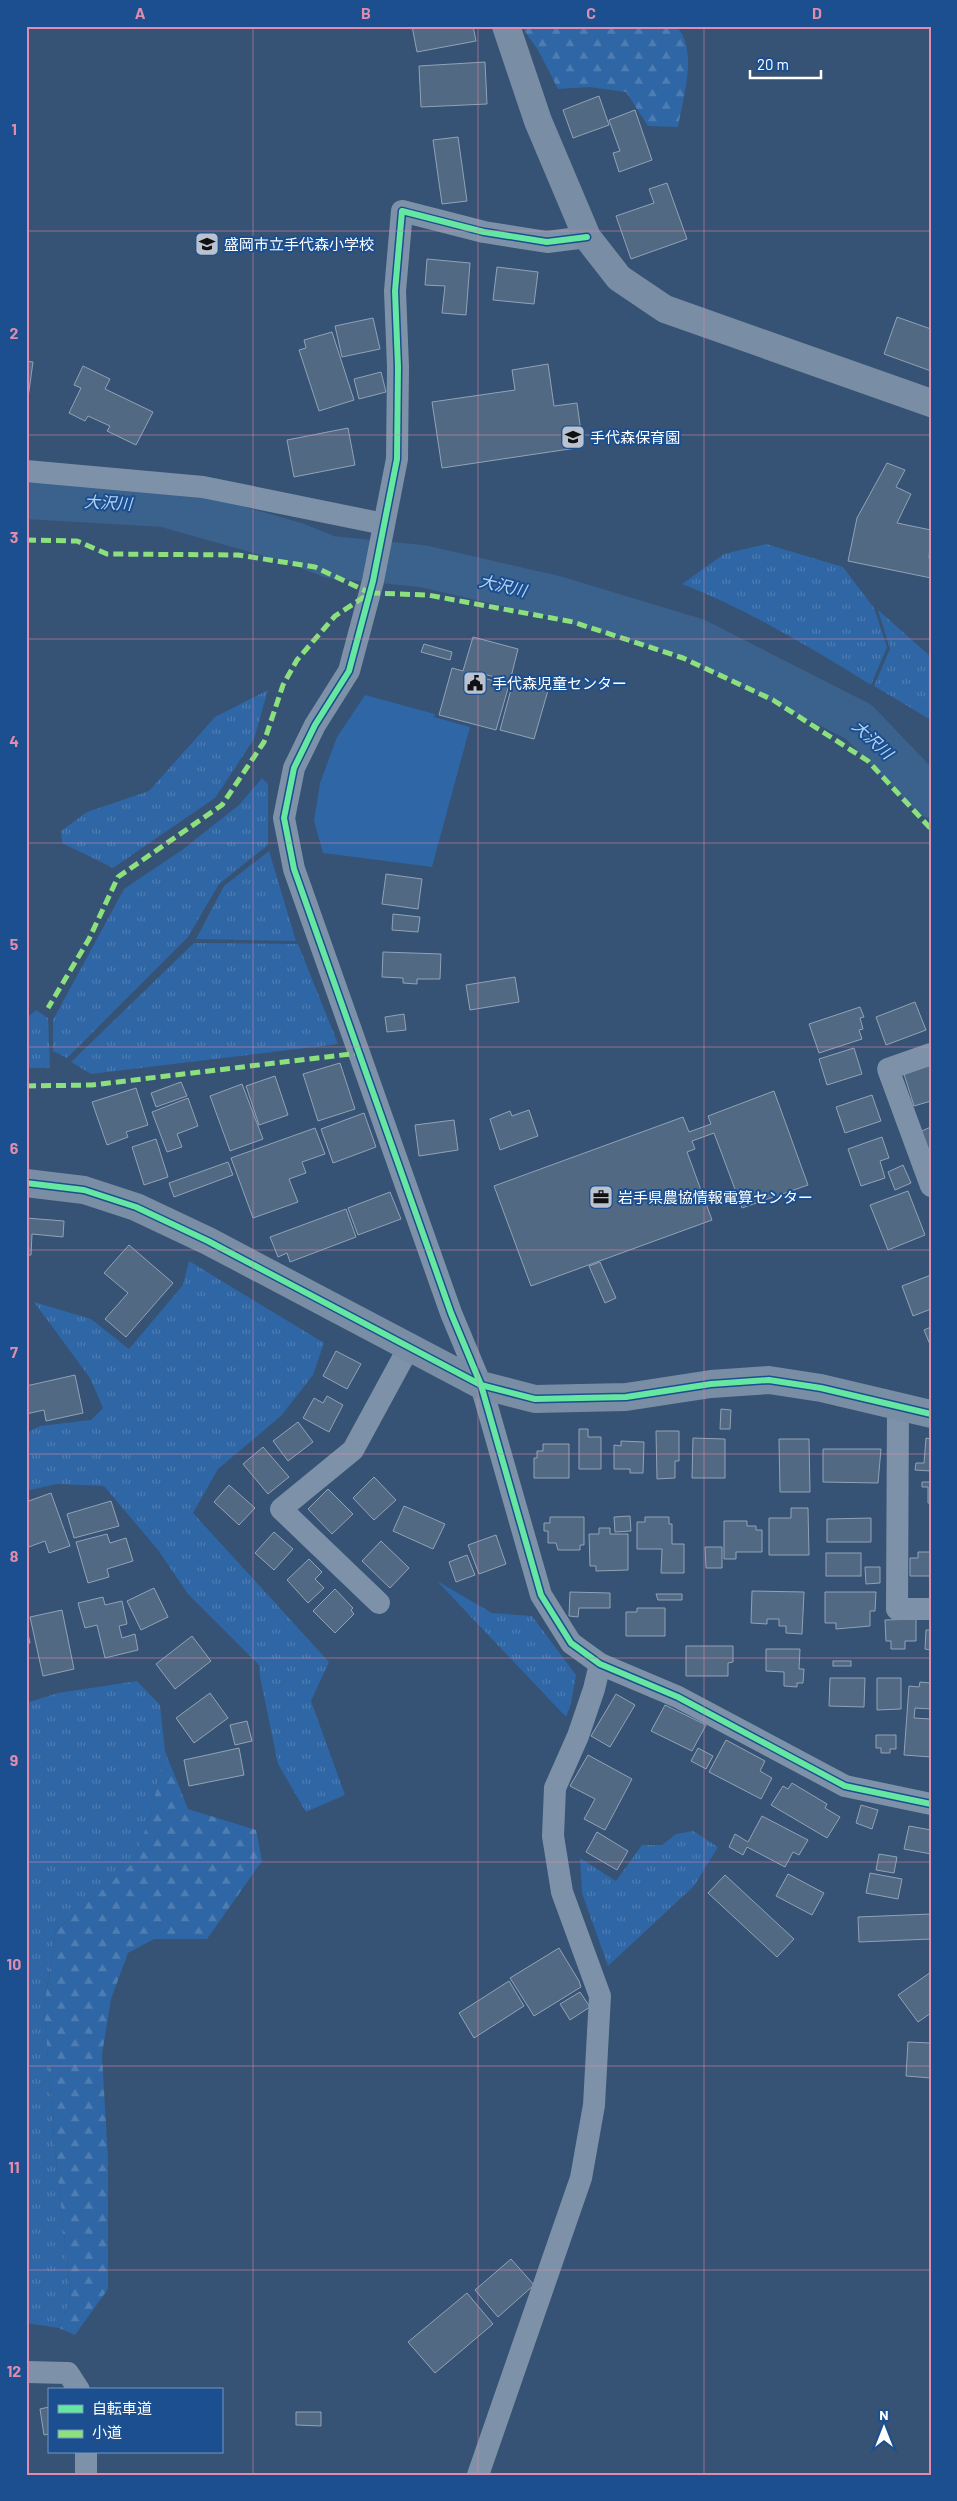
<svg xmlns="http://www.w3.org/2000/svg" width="957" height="2501" viewBox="0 0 957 2501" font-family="Barlow,'Noto Sans JP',sans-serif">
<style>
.grass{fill:url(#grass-tufts)}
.forest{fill:url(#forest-firs)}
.pitch{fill:#2f66a5}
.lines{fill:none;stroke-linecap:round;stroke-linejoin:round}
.river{stroke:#3b618d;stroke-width:42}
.building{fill:#526984;stroke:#92a2b6}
.street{stroke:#7d92a8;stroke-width:22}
.secondary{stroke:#798da4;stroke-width:28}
.quiet{stroke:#8de07e;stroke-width:5;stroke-dasharray:10 5;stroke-linecap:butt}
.cycleway-casing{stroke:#1b4f8f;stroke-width:9}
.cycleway{stroke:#66e7a1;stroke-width:6}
.grid{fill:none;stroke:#e08cad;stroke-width:1;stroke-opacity:0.55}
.labels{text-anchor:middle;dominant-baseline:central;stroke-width:4;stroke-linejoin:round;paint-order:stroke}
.poi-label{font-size:15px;fill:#fff;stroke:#1b4f8f;text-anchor:start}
.water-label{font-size:16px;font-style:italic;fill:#b5d3f5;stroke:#1b4f8f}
.neatline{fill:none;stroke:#e08cad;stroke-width:2}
.grid-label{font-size:16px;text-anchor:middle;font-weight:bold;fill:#e08cad}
</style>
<defs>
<pattern id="grass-tufts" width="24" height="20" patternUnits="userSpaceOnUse" patternTransform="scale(1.25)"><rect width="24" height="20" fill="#2f66a5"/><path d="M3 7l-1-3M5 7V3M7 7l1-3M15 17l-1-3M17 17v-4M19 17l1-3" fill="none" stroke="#4e7db2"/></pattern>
<pattern id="forest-firs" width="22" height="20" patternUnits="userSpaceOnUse" patternTransform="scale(1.25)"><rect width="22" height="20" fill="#2f66a5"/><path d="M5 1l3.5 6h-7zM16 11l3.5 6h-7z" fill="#4e7db2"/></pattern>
</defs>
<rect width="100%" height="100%" fill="#365274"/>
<g class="grass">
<path d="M 766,544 L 843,567 L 874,608 L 887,647 L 871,685 C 810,647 749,610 682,584 L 724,554 Z"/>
<polygon points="878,610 931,657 931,720 874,686 890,649"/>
<polygon points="268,690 254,739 215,798 113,868 62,843 61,831 87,812 149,791 215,717"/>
<polygon points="262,778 268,784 268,845 219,884 188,937 67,1058 53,1051 53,1020 124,889 182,850 239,805"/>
<polygon points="269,851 296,941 196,939 224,886"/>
<polygon points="194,943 298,944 338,1044 91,1074 71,1062"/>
<polygon points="36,1010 48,1018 50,1068 26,1068 26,1019"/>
<polygon points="189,1261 324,1343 313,1375 281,1416 218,1469 193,1513 329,1662 311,1701 345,1795 306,1812 278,1764 260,1677 259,1665 188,1594 158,1550 104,1486 57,1484 26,1491 26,1433 40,1426 91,1420 103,1408 90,1378 34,1302 91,1319 129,1349 183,1285"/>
<polygon points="437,1581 492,1613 532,1616 576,1675 571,1704 566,1717"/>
<polygon points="137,1681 160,1705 165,1751 150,1817 133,1864 56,1930 44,2007 55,2151 71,2297 59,2328 26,2323 26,1703 58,1693"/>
<polygon points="693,1831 718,1847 694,1886 608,1966 582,1893 580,1858 616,1881 642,1845 662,1845 676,1834"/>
</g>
<g class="forest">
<path d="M 521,26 L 676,26 C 699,50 683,98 678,127 L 648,126 L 626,92 L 589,87 L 558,89 L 538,50 Z"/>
<polygon points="165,1751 188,1809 256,1830 262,1861 207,1939 154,1939 128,1953 111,1999 102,2055 108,2159 108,2289 75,2335 59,2328 71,2297 55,2151 44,2007 56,1930 133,1863 150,1817"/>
</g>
<polygon class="pitch" points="365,695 435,714 434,717 470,727 432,867 323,853 314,821 320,783 337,737"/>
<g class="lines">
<polyline class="river" points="26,498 164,506 295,543 330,557 422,566 557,597 696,639 859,722 931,797"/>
</g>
<g class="building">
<polygon points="412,26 473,26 476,41 417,52"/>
<polygon points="485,62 487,104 421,107 419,66"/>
<polygon points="599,96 609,125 573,138 563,110"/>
<polygon points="635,110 652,160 619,172 613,153 620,151 609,120"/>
<polygon points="458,137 467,201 442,204 433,140"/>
<polygon points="667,183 687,239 631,259 616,216 654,203 649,189"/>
<polygon points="427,259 470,263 466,315 442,313 445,286 425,285"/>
<polygon points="497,267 538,272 534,304 493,300"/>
<polygon points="897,317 931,329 931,371 884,354"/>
<polygon points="373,318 380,349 342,357 335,326"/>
<polygon points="332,332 354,400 319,411 299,350 306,348 304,340"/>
<polygon points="26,361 33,362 26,412"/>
<polygon points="548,364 554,406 577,403 583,447 442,468 432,402 515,390 512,370"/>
<polygon points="83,366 110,379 105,389 153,412 136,445 107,431 110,426 88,416 85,421 69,413 81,388 74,385"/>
<polygon points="381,372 386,392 359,399 354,379"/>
<polygon points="348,428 355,465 294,477 287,440"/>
<polygon points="887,463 905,470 896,487 911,494 897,523 931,530 929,558 931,559 931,578 848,561 857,518"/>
<polygon points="473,637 518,649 510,681 476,672 476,676 509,685 496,730 439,715 452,668 463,671"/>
<polygon points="424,644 452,652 450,660 421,652"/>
<polygon points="514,678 549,687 534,739 500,730"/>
<polygon points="386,874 422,879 418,909 382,904"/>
<polygon points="393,914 420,917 418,932 392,930"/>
<polygon points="383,952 441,954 440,979 417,979 417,984 403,983 403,978 382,977"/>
<polygon points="515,977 519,1002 470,1010 466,985"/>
<polygon points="915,1002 926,1030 886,1045 876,1017"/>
<polygon points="860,1007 864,1017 860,1018 863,1029 859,1030 862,1039 819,1053 809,1024"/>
<polygon points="404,1014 406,1030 387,1032 385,1017"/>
<polygon points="854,1048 862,1074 827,1085 819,1059"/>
<polygon points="340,1063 355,1109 318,1121 303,1074"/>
<polygon points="931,1065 931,1101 914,1106 904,1074"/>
<polygon points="275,1076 288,1115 259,1125 246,1086"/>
<polygon points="181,1082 187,1096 156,1107 151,1093"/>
<polygon points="242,1084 263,1139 230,1151 210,1096"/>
<polygon points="136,1088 148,1125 126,1132 128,1137 107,1145 92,1102"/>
<polygon points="774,1091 808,1185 742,1208 714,1133 692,1141 695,1149 687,1152 712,1220 531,1286 494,1186 683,1117 689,1132 711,1124 708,1116"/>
<polygon points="872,1095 881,1121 845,1133 836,1107"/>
<polygon points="188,1098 198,1126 177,1134 182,1147 167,1152 152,1112"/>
<polygon points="529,1110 538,1136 500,1150 490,1119 510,1111 512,1116"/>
<polygon points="364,1113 376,1147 333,1163 321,1129"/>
<polygon points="454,1120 458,1150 419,1156 415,1125"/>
<polygon points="931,1127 931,1160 919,1132"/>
<polygon points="315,1128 325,1154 302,1162 306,1173 289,1179 298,1202 253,1218 231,1158"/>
<polygon points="882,1137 889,1158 880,1161 885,1178 861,1186 848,1149"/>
<polygon points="156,1139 168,1177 144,1185 132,1147"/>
<polygon points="228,1162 233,1175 174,1197 169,1183"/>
<polygon points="903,1165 911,1183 895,1190 888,1172"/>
<polygon points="908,1191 925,1235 888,1250 870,1205"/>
<polygon points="390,1192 401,1219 358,1235 348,1208"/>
<polygon points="346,1209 356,1237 290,1262 287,1253 278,1257 270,1237"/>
<polygon points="26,1218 64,1221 63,1237 32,1234 31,1255 26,1255"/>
<polygon points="129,1245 173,1283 126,1337 105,1319 128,1293 104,1273"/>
<polygon points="600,1262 616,1298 605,1303 589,1266"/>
<polygon points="931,1275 931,1309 913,1316 902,1286"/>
<polygon points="931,1327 931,1347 924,1330"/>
<polygon points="336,1351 361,1364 347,1389 323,1376"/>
<polygon points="75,1375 83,1413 46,1421 44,1410 26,1414 26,1386"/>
<polygon points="327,1396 343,1405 329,1432 303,1418 314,1398 323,1403"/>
<polygon points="721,1409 731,1410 730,1429 720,1429"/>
<polygon points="298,1422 313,1442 288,1461 273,1441"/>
<polygon points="579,1429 588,1429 588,1437 601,1437 601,1469 579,1469"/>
<polygon points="656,1431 679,1431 679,1461 675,1461 675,1478 657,1479"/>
<polygon points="693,1438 725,1439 725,1478 692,1478"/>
<polygon points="926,1438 931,1439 931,1471 915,1470 916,1463 924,1463"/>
<polygon points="779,1439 809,1439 810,1492 780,1492"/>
<polygon points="621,1441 644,1442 643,1473 630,1473 630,1469 614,1469 614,1445 621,1446"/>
<polygon points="543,1444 569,1444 569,1478 534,1478 534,1458 537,1458 537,1451 543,1451"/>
<polygon points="263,1447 289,1477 268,1494 243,1464"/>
<polygon points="823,1449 881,1449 878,1483 823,1482"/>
<polygon points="374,1477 396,1500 374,1520 353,1498"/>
<polygon points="922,1482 931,1482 931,1503 928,1503 928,1487 922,1487"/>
<polygon points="229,1485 255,1508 239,1525 214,1502"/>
<polygon points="328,1489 353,1514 332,1534 308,1509"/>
<polygon points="51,1493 70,1546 49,1553 45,1541 26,1548 26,1502"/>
<polygon points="111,1501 119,1526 74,1538 67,1514"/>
<polygon points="404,1506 445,1524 433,1549 393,1531"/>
<polygon points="791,1508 808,1508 809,1555 769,1555 769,1518 791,1518"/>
<polygon points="630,1516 631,1531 615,1532 614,1517"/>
<polygon points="550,1517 584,1517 584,1545 580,1545 580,1550 558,1550 556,1543 548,1543 548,1531 544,1531 544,1523 550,1523"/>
<polygon points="645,1517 669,1517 669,1524 672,1524 672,1544 684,1544 684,1573 661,1573 662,1549 637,1549 637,1522 645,1522"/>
<polygon points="871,1518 871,1542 827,1542 827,1519"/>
<polygon points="724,1521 747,1521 747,1526 756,1526 756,1530 762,1530 762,1552 736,1552 736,1559 724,1559"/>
<polygon points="599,1528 610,1528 610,1534 628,1534 628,1570 596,1571 596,1566 590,1566 589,1534 599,1534"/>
<polygon points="274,1532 293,1549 274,1570 255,1553"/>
<polygon points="107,1534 110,1543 126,1538 133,1561 107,1569 109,1577 88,1583 76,1542"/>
<polygon points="496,1535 506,1564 479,1574 468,1545"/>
<polygon points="381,1541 409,1568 390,1588 362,1561"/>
<polygon points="705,1547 722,1547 722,1568 706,1568"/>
<polygon points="918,1552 931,1552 931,1576 910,1576 910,1558 918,1558"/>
<rect x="826" y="1553" width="35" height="23"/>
<polygon points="467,1555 475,1575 456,1582 449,1562"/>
<polygon points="309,1559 322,1572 315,1579 324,1588 308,1603 287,1580"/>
<polygon points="865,1567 880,1567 880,1583 866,1584"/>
<polygon points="154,1588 168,1617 141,1630 127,1601"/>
<polygon points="335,1589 353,1608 351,1610 354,1614 335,1633 313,1611"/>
<polygon points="752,1591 804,1592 802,1634 786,1633 786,1626 779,1626 779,1619 767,1619 767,1624 751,1623"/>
<polygon points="570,1592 610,1593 610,1608 579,1608 578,1617 569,1616"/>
<polygon points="825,1592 876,1592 875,1611 870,1611 870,1626 836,1629 836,1623 825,1623"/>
<polygon points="656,1594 682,1594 682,1600 658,1600"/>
<polygon points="103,1597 105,1605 122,1601 127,1624 119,1626 122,1638 135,1634 138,1650 105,1658 97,1625 85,1628 78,1603"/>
<polygon points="637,1608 665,1608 665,1636 626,1636 626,1612 637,1612"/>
<polygon points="62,1610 74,1669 43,1676 30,1617"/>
<polygon points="916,1619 916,1641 905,1641 905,1649 891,1649 891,1641 886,1641 885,1620"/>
<polygon points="26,1625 30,1643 26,1644"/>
<polygon points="926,1630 931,1630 931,1655 930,1650 925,1649"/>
<polygon points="192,1636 211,1661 175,1689 156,1664"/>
<polygon points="686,1646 733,1646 733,1662 728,1663 728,1676 686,1676"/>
<polygon points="766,1649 800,1649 799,1669 804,1669 803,1683 797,1683 797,1687 784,1686 784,1672 766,1671"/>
<rect x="833" y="1661" width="18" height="5"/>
<polygon points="830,1678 865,1678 864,1707 829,1706"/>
<polygon points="877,1678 901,1678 901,1709 877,1710"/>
<polygon points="920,1682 931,1683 931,1709 915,1708 914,1718 931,1719 931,1757 904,1755 909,1686 919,1687"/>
<polygon points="210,1693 228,1718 194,1743 176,1718"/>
<polygon points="616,1694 635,1705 610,1747 591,1736"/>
<polygon points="665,1705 706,1725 692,1751 651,1731"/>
<polygon points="247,1721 252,1741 235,1745 230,1725"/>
<polygon points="876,1735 896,1735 896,1749 890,1749 890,1753 881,1753 881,1748 876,1748"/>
<polygon points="726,1740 765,1761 760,1771 772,1778 761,1799 709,1772"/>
<polygon points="239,1748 244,1775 189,1786 184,1760"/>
<polygon points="698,1748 713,1756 706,1769 691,1761"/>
<polygon points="588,1755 632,1779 605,1830 584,1819 595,1799 570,1786"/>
<polygon points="792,1783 827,1804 825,1808 840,1817 827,1838 771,1805 783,1786 788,1789"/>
<polygon points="861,1805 878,1810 872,1829 856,1823"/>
<polygon points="762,1816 808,1840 799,1855 793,1852 785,1867 747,1847 743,1855 729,1847 735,1834 748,1842"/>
<polygon points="909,1826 931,1830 931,1854 904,1849"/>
<polygon points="597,1832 628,1851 617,1870 586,1852"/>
<polygon points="879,1854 897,1857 894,1873 876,1870"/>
<polygon points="870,1873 902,1879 898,1899 866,1893"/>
<polygon points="788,1874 824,1893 812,1915 776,1896"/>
<polygon points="725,1875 794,1939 777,1957 708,1893"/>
<polygon points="931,1914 931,1939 859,1942 858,1917"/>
<polygon points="559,1948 579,1981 581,1987 534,2016 510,1978"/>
<polygon points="931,1972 931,2013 918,2022 898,1995"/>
<polygon points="509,1981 524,2006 474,2038 459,2013"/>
<polygon points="580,1992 590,2007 570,2020 560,2004"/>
<polygon points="908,2042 931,2043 931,2078 906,2076"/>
<polygon points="511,2259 534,2285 498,2317 475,2290"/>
<polygon points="467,2293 493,2324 435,2373 408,2342"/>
<polygon points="49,2407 49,2434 44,2435 40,2409"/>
<polygon points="296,2412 321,2412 321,2426 296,2425"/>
</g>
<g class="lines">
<g class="street">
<polyline points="587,237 547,242 484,232 402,211 395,291 398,367 397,459 373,581 349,671 315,725 294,768 284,818 294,869 451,1313 481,1385 541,1595 571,1643 600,1664 678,1697 845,1786 931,1804"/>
<polyline points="26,471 203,487 384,524"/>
<polyline points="931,1054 888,1069 931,1186"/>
<polyline points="898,1407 897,1609 931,1609"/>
<polyline points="379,1603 281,1509 353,1450 409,1347"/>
<polyline points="26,2372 68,2373 79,2390"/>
<polyline points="86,2452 86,2475"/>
<polyline points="478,2475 581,2178 594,2105 600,1996 562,1892 553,1836 555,1788 578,1736 594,1689 600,1664"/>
</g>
<g class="secondary">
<polyline points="506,26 538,121 587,237 619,278 665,309 931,403"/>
<polyline points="26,1183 84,1190 136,1207 208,1241 481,1385 535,1399 626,1397 711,1384 769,1380 821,1388 931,1414"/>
</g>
<g class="quiet">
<polyline points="26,540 77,541 107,554 238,555 315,567 370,593 335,616 297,660 283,685 264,742 222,805 118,877 89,939 48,1008"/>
<polyline points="370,593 428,595 573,622 683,658 773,700 868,761 931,829"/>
<polyline points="26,1086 92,1085 359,1053"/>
</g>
<g class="cycleway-casing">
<g id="cycleway">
<polyline points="587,237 547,242 484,232 402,211 395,291 398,367 397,459 373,581 349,671 315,725 294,768 284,818 294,869 451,1313 481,1385 541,1595 571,1643 600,1664 678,1697 845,1786 931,1804"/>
<polyline points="26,1183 84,1190 136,1207 208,1241 481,1385 535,1399 626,1397 711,1384 769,1380 821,1388 931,1414"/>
</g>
</g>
<use href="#cycleway" class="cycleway"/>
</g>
<path class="grid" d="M 253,26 L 253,2475M 478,26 L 478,2475M 704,26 L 704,2475M 26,231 L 931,231M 26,435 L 931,435M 26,639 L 931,639M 26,843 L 931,843M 26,1047 L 931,1047M 26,1250 L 931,1250M 26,1454 L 931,1454M 26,1658 L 931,1658M 26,1862 L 931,1862M 26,2066 L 931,2066M 26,2270 L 931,2270"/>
<defs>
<g id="school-square" transform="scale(1.25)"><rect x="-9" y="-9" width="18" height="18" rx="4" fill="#b9c2ce" stroke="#1b4f8f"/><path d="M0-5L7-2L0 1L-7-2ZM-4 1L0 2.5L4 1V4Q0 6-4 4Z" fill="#111"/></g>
<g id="civic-square" transform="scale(1.25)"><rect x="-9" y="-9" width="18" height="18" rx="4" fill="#b9c2ce" stroke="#1b4f8f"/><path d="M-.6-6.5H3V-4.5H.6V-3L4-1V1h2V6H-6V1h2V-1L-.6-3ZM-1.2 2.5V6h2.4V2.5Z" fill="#111"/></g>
<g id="office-square" transform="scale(1.25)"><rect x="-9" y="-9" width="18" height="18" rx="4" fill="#b9c2ce" stroke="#1b4f8f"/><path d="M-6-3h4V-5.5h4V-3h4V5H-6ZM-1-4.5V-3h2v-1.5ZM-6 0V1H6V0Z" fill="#111"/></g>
</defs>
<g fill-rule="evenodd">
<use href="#school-square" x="207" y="244"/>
<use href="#school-square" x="573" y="437"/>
<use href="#civic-square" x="475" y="683"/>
<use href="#office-square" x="601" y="1197"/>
</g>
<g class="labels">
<g class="poi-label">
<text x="224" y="244">盛岡市立手代森小学校</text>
<text x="590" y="437">手代森保育園</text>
<text x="492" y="683">手代森児童センター</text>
<text x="618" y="1197">岩手県農協情報電算センター</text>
</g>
<g class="water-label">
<text transform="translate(108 502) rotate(3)">大沢川</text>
<text transform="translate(503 585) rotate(13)">大沢川</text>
<text transform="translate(873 739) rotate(43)">大沢川</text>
</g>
</g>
<rect width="957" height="2501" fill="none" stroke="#1b4f8f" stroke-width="55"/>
<rect x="48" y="2388" width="175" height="65" fill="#1b4f8f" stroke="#7695bc"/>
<rect x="58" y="2405" width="25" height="8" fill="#66e7a1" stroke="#7695bc"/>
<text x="92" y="2414" font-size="15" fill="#ffffff">自転車道</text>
<rect x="58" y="2430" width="25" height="8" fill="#8de07e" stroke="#7695bc"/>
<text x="92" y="2438" font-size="15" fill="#ffffff">小道</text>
<g transform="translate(884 2428)" stroke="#1b4f8f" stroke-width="4" paint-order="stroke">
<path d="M0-4L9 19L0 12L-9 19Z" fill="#ffffff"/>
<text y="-8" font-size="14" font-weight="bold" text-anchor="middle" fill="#ffffff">N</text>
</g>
<path d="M750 70v8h71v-8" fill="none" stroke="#ffffff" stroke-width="2.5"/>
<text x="757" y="70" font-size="15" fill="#ffffff" stroke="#1b4f8f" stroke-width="4" paint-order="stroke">20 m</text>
<rect x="28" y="28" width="902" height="2446" class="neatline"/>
<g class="grid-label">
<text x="140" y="19">A</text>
<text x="366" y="19">B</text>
<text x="591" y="19">C</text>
<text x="817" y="19">D</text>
<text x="14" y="135">1</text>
<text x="14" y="339">2</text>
<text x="14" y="543">3</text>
<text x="14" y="747">4</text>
<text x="14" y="950">5</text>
<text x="14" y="1154">6</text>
<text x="14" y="1358">7</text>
<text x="14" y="1562">8</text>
<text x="14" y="1766">9</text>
<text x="14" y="1970">10</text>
<text x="14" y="2173">11</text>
<text x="14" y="2377">12</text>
</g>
</svg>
